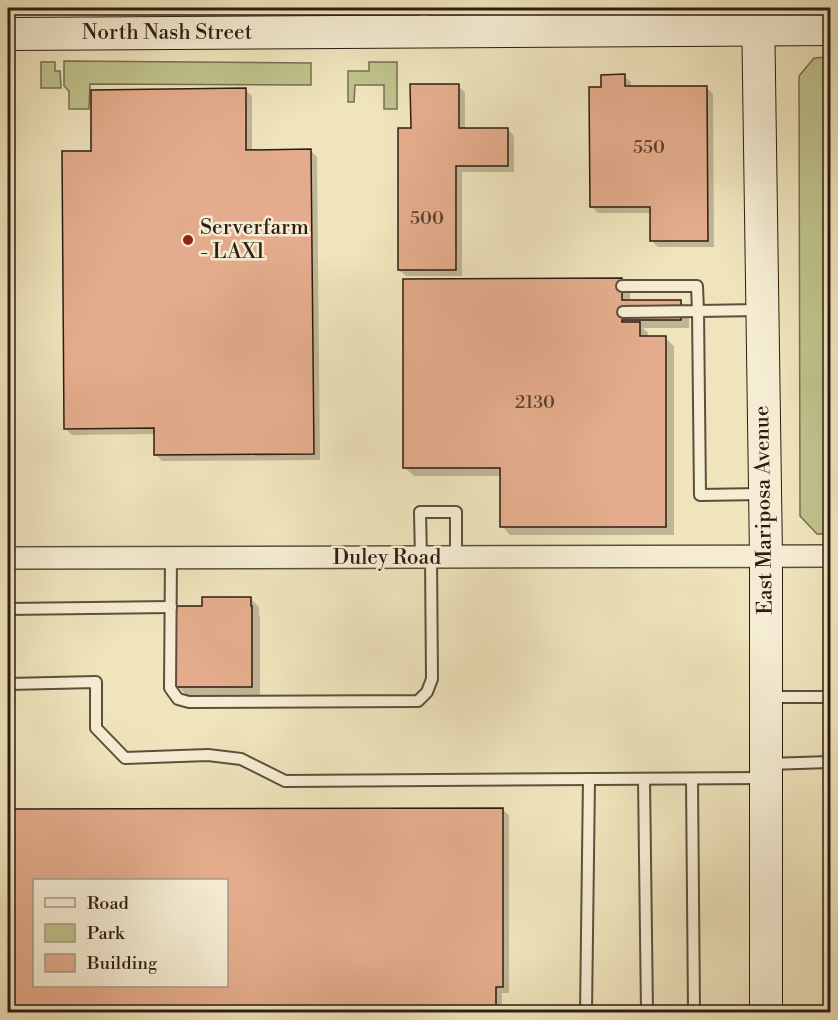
<svg xmlns="http://www.w3.org/2000/svg" width="838" height="1020" viewBox="0 0 838 1020" font-family="'Libre Bodoni',serif">
<style>
.green{fill:#bfc28c;stroke:#76704f;stroke-width:1.5}
.shadow{fill:#0003;fill-rule:evenodd}
.building{fill:#e4ac8c;stroke:#2e1d12;stroke-width:1.5;fill-rule:evenodd}
.lines{fill:none;stroke-linecap:round;stroke-linejoin:round}
.lane-casing{stroke:#5e4f3c;stroke-width:14}
.street-casing{stroke:#5e4f3c;stroke-width:24}
.secondary-casing{stroke:#2e1d12;stroke-width:34}
.lane{stroke:#f5edd3;stroke-width:10}
.street{stroke:#f5edd3;stroke-width:21}
.secondary{stroke:#f5edd3;stroke-width:32}
.poi-dot{fill:#8f2418;stroke:#f5edd3;stroke-width:2}
.labels{text-anchor:middle;dominant-baseline:central;stroke-width:5;stroke-linejoin:round;paint-order:stroke}
.number-label{font-size:18px;fill:#5c4130}
.street-label{font-size:21px;fill:#2e1d12;stroke:#f5edd3}
.poi-label{font-size:21px;fill:#2e1d12;stroke:#f5edd3;text-anchor:start}
</style>
<rect width="100%" height="100%" fill="#efe4bc"/>
<filter id="stains"><feTurbulence type="fractalNoise" baseFrequency=".00333" numOctaves="4"/><feColorMatrix values="0 0 0 0 .2 0 0 0 0 .09 0 0 0 0 .02 0 0 0 .5 -.17"/></filter>
<radialGradient id="worn" r=".72"><stop offset=".6" stop-color="#630" stop-opacity="0"/><stop offset="1" stop-color="#630" stop-opacity=".3"/></radialGradient>
<g class="green">
<polygon points="830,57 830,534 817,534 800,516 799,76 814,58"/>
<polygon points="64,61 311,63 311,85 90,84 89,109 69,109 69,91 64,86"/>
<polygon points="41,62 55,62 55,71 60,71 61,88 41,88"/>
<polygon points="369,62 397,62 397,109 384,109 384,85 355,85 354,102 348,102 348,71 369,71"/>
</g>
<g class="shadow">
<polygon points="624,76 631,82 631,88 707,88 713,94 714,247 658,247 652,241 652,213 598,213 592,207 602,88"/>
<polygon points="458,86 465,92 465,129 508,129 514,136 514,172 462,172 462,276 406,276 399,270 412,130"/>
<polygon points="245,90 252,96 252,151 311,151 317,157 320,460 162,461 156,455 155,434 72,435 66,429 93,153"/>
<polygon points="622,280 630,288 630,302 680,301 689,310 689,328 643,328 648,333 648,338 665,338 674,346 674,535 510,535 502,526 501,476 414,476 405,468"/>
<polygon points="250,598 259,607 259,614 260,616 260,695 186,695 178,686 204,607"/>
<path d="M 502,809 L 509,815 L 509,993 L 502,993 L 502,1012 L 8,1012 L 8,810 ZM 34,880 L 226,880 L 226,986 L 34,986 Z"/>
</g>
<g class="building">
<polygon points="625,74 625,86 707,86 708,241 650,241 650,207 590,207 589,87 601,87 601,75"/>
<polygon points="410,84 459,84 459,128 508,128 508,166 456,166 456,270 398,270 398,128 411,128"/>
<polygon points="246,88 246,150 311,149 314,454 154,455 154,428 64,429 62,151 91,151 91,90"/>
<polygon points="622,278 622,300 681,300 681,320 622,320 622,322 640,322 640,336 666,336 666,527 500,527 500,468 403,468 403,279"/>
<polygon points="202,597 251,597 251,606 252,606 252,687 176,687 176,606 202,606"/>
<path d="M 503,808 L 503,987 L 496,987 L 496,1012 L 8,1012 L 8,809 ZM 34,880 L 226,880 L 226,986 L 34,986 Z"/>
</g>
<g class="lines">
<g class="lane-casing">
<g id="lane">
<polyline points="423,28 424,8"/>
<polyline points="622,286 697,286 698,311 623,312"/>
<polyline points="760,310 698,311 700,495 761,494"/>
<polyline points="171,558 170,688 178,699 189,702 418,701 427,692 432,679 431,558"/>
<polyline points="421,558 420,512 456,512 456,558"/>
<polyline points="8,609 171,607"/>
<polyline points="8,684 96,682 96,728 125,758 208,755 241,759 285,781 765,778"/>
<polyline points="768,697 830,697"/>
<polyline points="768,764 830,762"/>
<polyline points="644,779 647,1012"/>
<polyline points="586,1012 589,779"/>
<polyline points="651,1012 694,1012 692,779"/>
</g>
</g>
<g class="street-casing">
<polyline id="street" points="8,558 830,556"/>
</g>
<g class="secondary-casing">
<g id="secondary">
<polyline points="758,8 766,557 766,1012"/>
<polyline points="8,34 830,29"/>
</g>
</g>
<use href="#lane" class="lane"/>
<use href="#street" class="street"/>
<use href="#secondary" class="secondary"/>
</g>
<circle class="poi-dot" cx="188" cy="240" r="6"/>
<g class="labels">
<g class="number-label">
<text x="649" y="147">550</text>
<text x="427" y="218">500</text>
<text x="535" y="402">2130</text>
</g>
<g class="street-label">
<text x="167" y="33">North Nash Street</text>
<text transform="translate(764 510) rotate(-91)">East Mariposa Avenue</text>
<text x="387" y="558">Duley Road</text>
</g>
<g class="poi-label">
<text x="200" y="228">Serverfarm<tspan x="200" dy="24">- LAX1</tspan></text>
</g>
</g>
<rect width="838" height="1020" fill="none" stroke="#efe4bc" stroke-width="30"/>
<rect x="9" y="9" width="820" height="1002" fill="none" stroke="#2e1d12" stroke-width="3"/>
<rect x="15" y="15" width="808" height="990" fill="none" stroke="#2e1d12" stroke-width="1.5"/>
<rect x="33" y="879" width="195" height="108" fill="#f5edd3" stroke="#a59a86" stroke-width="1.5"/>
<rect x="45" y="898" width="30" height="9" fill="#f5edd3" stroke="#a59a86" stroke-width="1.5"/>
<text x="87" y="909" font-size="18" fill="#2e1d12">Road</text>
<rect x="45" y="924" width="30" height="18" fill="#bfc28c" stroke="#a59a86" stroke-width="1.5"/>
<text x="87" y="939" font-size="18" fill="#2e1d12">Park</text>
<rect x="45" y="954" width="30" height="18" fill="#e4ac8c" stroke="#a59a86" stroke-width="1.5"/>
<text x="87" y="969" font-size="18" fill="#2e1d12">Building</text>
<rect width="100%" height="100%" filter="url(#stains)"/>
<rect width="100%" height="100%" fill="url(#worn)"/>
</svg>
